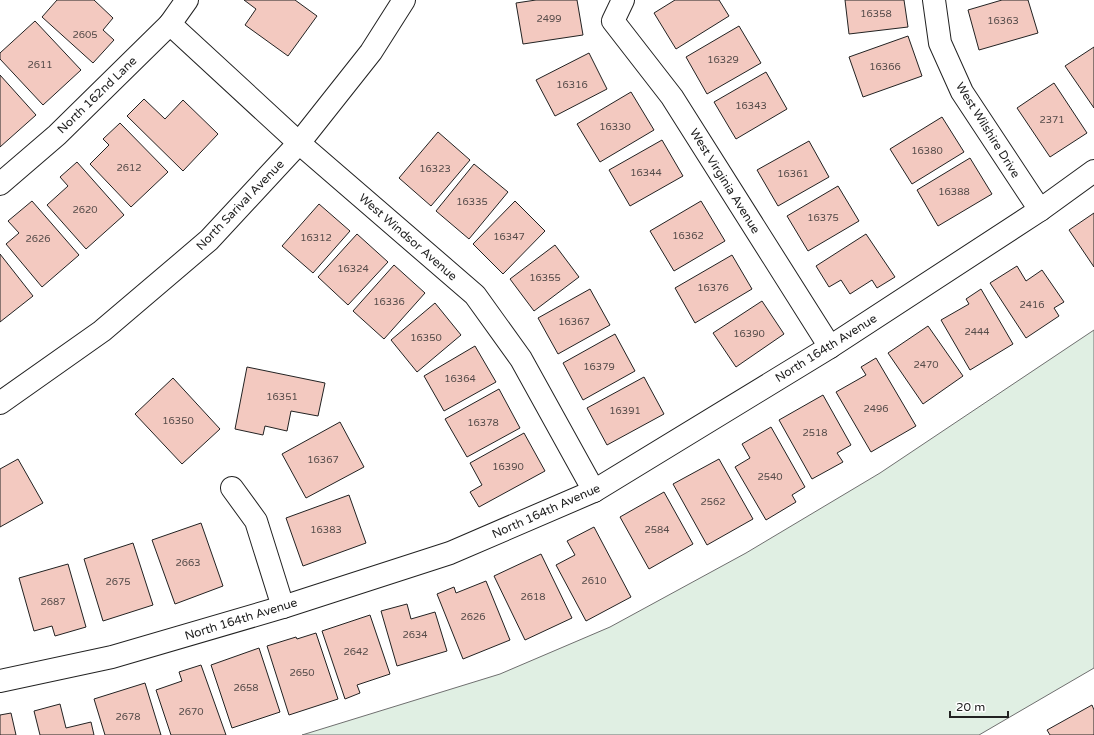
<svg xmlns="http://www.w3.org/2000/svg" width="1094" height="735" viewBox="0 0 1094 735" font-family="'Varela Round',sans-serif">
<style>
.green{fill:#e0efe3;stroke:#6f6f6f}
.building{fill:#f3c9c0;stroke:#222}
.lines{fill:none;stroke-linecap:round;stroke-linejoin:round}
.minor-casing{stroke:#222;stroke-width:24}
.minor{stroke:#fff;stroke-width:22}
.labels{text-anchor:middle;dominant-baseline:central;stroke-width:3;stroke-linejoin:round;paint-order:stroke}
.number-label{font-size:10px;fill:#564c4a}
.street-label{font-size:12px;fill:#222;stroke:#fff}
</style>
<rect width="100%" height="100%" fill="#fff"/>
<polygon class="green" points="1094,330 1094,668 979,735 302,735 500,674 610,627 746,553 880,473"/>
<g class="building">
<polygon points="57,0 94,0 113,18 103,30 114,40 93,63 42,17"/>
<polygon points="244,0 295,0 317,16 288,56 245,25 256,9"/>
<polygon points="536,0 577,0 583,35 523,44 516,3"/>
<polygon points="675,0 719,0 729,16 676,49 654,13"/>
<polygon points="845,0 904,0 908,27 849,34"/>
<polygon points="1002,0 1028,0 1038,33 979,50 968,10"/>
<polygon points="35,21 81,70 43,105 0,59 0,53"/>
<polygon points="739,26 761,63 707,94 686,57"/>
<polygon points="908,36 922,76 863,97 849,57"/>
<polygon points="1094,47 1094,108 1065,66"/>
<polygon points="589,53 607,89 555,116 536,80"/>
<polygon points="766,72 787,109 736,139 714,102"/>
<polygon points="0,75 36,115 0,147"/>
<polygon points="1054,83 1087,133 1050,157 1017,108"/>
<polygon points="631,92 654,130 600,162 577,124"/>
<polygon points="144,99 165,119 183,100 218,134 183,171 127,116"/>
<polygon points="942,117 964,152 912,184 890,149"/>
<polygon points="120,123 168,172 131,207 90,164 109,145 103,139"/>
<polygon points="438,132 470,160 431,206 399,178"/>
<polygon points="662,140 683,176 630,206 609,170"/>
<polygon points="809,141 829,177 778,206 757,170"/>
<polygon points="970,158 992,194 938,226 917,190"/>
<polygon points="77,162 124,215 86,249 47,205 68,186 60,177"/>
<polygon points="474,164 508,192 469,239 436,211"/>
<polygon points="838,186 859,221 808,251 787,216"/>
<polygon points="32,201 79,255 42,287 6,244 19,233 8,221"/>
<polygon points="515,201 545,231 503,274 473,244"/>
<polygon points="701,201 725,241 674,271 650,231"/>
<polygon points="319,204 350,231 313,273 282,246"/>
<polygon points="1094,213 1094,267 1069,230"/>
<polygon points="357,234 388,262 348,305 318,277"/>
<polygon points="866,234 895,277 877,288 872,280 850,294 841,280 829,287 816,266"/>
<polygon points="555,245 579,277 534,311 510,279"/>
<polygon points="0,254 33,296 0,322"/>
<polygon points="732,255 752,289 695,323 675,288"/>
<polygon points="394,265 425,293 384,339 353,311"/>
<polygon points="1017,266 1026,281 1042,270 1064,302 1054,308 1059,316 1026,338 990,283"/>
<polygon points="590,289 610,325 558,354 538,318"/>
<polygon points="981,289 1013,344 970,370 941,320 969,304 966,299"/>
<polygon points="762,301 784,334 736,367 713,333"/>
<polygon points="435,303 461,335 417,372 391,340"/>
<polygon points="928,326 963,376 923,404 888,353"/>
<polygon points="615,334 635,371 583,400 563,363"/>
<polygon points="475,346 496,382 444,411 424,376"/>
<polygon points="876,358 916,426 871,452 836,392 866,375 861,367"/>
<polygon points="247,367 325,383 318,416 291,411 287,431 265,426 263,435 235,429"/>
<polygon points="644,377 664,414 607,445 587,408"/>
<polygon points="173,378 220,429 182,464 135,414"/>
<polygon points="499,389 520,428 467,457 445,419"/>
<polygon points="823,395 851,445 837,453 843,462 812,479 779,420"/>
<polygon points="340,422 364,467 306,498 282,454"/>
<polygon points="771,427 805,487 792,495 796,502 766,520 735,467 750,458 742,444"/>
<polygon points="524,433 545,471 479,507 470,492 482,485 470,463"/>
<polygon points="18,459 43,503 0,527 0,469"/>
<polygon points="719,459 753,519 707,545 673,484"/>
<polygon points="664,492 693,544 649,569 620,517"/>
<polygon points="349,495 366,543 303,566 286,518"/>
<polygon points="201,523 223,586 175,604 152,540"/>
<polygon points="594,527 631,597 586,621 556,565 575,555 567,541"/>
<polygon points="133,543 153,605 103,621 84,559"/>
<polygon points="541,554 572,618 525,640 494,576"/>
<polygon points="68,564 86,627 55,636 52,626 34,631 19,578"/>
<polygon points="486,581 510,640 463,659 437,594 454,587 456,593"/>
<polygon points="407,604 411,619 435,612 447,651 397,666 381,611"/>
<polygon points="370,615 390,674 357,685 360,693 345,699 322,631"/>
<polygon points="316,633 338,699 289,715 267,646 296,637 297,639"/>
<polygon points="259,648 280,712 232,728 211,665"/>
<polygon points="201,665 226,735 171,735 156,690 182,681 179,672"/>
<polygon points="145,683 161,735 105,735 94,699"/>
<polygon points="60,704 66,728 91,722 94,735 40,735 34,711"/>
<polygon points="1092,705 1094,710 1094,735 1050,735 1047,730"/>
<polygon points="11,713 16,735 0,735 0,715"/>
</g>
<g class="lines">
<g class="minor-casing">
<g id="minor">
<polyline points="623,0 613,21 672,97 830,347"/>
<polyline points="934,0 940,43 962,92 1040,210"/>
<polyline points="170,24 299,143 475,295 521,359 594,491"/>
<polyline points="0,184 57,135 170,24 187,0"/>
<polyline points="0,403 102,331 209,240 299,143 371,52 404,0"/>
<polyline points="232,488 256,521 283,607"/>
<polyline points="0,681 112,657 283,607 450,553 594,491 830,347 1040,210 1094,171"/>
</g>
</g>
<use href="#minor" class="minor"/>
</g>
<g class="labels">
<g class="number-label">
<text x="876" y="14">16358</text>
<text x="549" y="19">2499</text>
<text x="1003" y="21">16363</text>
<text x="85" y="35">2605</text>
<text x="723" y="60">16329</text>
<text x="40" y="65">2611</text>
<text x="885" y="67">16366</text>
<text x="572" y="85">16316</text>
<text x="751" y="106">16343</text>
<text x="1052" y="120">2371</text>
<text x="615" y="127">16330</text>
<text x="927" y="151">16380</text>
<text x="129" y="168">2612</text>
<text x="435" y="169">16323</text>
<text x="646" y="173">16344</text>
<text x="793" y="174">16361</text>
<text x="954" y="192">16388</text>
<text x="472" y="202">16335</text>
<text x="85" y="210">2620</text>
<text x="823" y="218">16375</text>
<text x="688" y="236">16362</text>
<text x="509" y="237">16347</text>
<text x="316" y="238">16312</text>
<text x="38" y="239">2626</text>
<text x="353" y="269">16324</text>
<text x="545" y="278">16355</text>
<text x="713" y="288">16376</text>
<text x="389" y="302">16336</text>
<text x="1032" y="305">2416</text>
<text x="574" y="322">16367</text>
<text x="977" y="332">2444</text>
<text x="749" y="334">16390</text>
<text x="426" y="338">16350</text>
<text x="926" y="365">2470</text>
<text x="599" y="367">16379</text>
<text x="460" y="379">16364</text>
<text x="282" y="397">16351</text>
<text x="876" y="409">2496</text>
<text x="625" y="411">16391</text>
<text x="178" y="421">16350</text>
<text x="483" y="423">16378</text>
<text x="815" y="433">2518</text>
<text x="323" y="460">16367</text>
<text x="508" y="467">16390</text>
<text x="770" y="477">2540</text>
<text x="713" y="502">2562</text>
<text x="326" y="530">16383</text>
<text x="657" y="530">2584</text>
<text x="188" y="563">2663</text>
<text x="594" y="581">2610</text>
<text x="118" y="582">2675</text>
<text x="533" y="597">2618</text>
<text x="53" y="602">2687</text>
<text x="473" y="617">2626</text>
<text x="415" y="635">2634</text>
<text x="356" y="652">2642</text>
<text x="302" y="673">2650</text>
<text x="246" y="688">2658</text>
<text x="191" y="712">2670</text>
<text x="128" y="717">2678</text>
</g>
<g class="street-label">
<text transform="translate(97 95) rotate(-44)">North 162nd Lane</text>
<text transform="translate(988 130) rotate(58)">West Wilshire Drive</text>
<text transform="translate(725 181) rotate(58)">West Virginia Avenue</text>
<text transform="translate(240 205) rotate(-46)">North Sarival Avenue</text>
<text transform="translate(408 237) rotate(41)">West Windsor Avenue</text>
<text transform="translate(826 348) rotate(-32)">North 164th Avenue</text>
<text transform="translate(546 511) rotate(-24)">North 164th Avenue</text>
<text transform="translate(241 619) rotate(-17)">North 164th Avenue</text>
</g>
</g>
<path d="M950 711v6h58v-6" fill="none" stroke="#222222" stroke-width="2"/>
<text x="956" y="711" font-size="12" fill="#222222" stroke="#ffffff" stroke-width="3" paint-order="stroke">20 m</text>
</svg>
